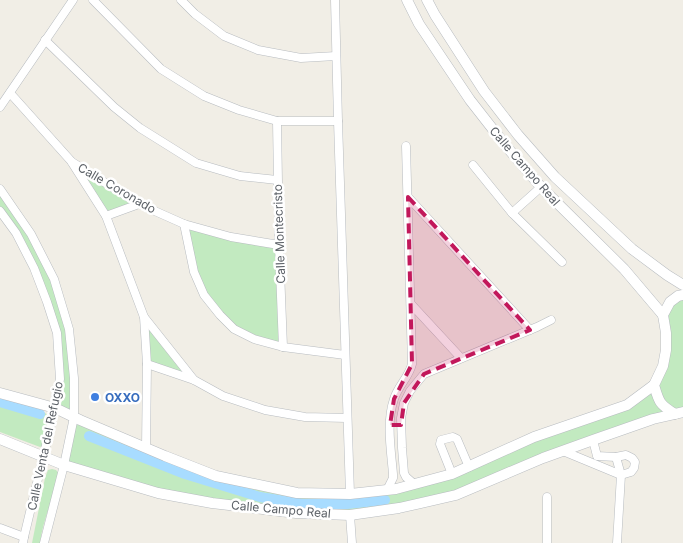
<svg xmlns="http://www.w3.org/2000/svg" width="683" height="543" viewBox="0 0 683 543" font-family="Inter,sans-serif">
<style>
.green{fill:#c2eac0}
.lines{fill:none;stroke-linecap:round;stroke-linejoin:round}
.canal{stroke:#a8dcff;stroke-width:10}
.minor-casing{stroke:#b8bcc0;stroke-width:9}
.tertiary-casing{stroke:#b8bcc0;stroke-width:11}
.minor{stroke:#fff;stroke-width:8}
.tertiary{stroke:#fff;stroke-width:10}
.marked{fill:#c2185b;fill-opacity:0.2;stroke:#c2185b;stroke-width:4;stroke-dasharray:10 6;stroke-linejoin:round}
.shop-dot{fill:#3f7fe0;stroke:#fff;stroke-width:2}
.labels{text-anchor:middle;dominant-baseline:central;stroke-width:5;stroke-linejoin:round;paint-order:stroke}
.street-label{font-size:12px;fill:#5d6268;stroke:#fff}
.shop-label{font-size:12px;font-weight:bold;fill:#366cbe;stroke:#fff;text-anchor:start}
</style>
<rect width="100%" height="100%" fill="#f1eee6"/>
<g class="green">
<polygon points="71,161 139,204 106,216"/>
<polygon points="0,189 54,279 69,329 74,417 216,476 297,493 350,494 452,474 627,405 653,385 663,366 663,315 683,295 683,412 456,495 350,515 212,503 64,465 74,417 55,408 60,379 57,333 34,268 0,211"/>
<polygon points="184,224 279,245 283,347 234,329 204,295"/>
<polygon points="144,317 194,380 147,364"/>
<polygon points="0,401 40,410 48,415 49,426 45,445 40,447 0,432"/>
<path d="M 52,469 L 56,470 L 59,474 C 54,497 43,519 40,543 L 32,543 L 45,478 L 48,470 Z"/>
</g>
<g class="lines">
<g class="canal">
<polyline points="0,402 40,414"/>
<polyline points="89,436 185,474 260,497 303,504 347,504 385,500"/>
</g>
<g class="minor-casing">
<g id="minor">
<polyline points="93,0 161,69 204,96 239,110 277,121 338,121"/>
<polyline points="181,0 195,14 224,36 258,50 301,58 336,56"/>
<polyline points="335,0 338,121 350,494"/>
<polyline points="45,40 114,107 140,128 196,163 240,176 277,180"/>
<polyline points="10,93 71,161 106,216 144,317 147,364 146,448"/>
<polyline points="0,107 73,0"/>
<polyline points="277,121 279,245 283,347"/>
<polyline points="72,162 139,204 184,224 231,237 279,245"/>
<polyline points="473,165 512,213 562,262"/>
<polyline points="0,189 31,234 54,279 69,329 74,378 74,417 64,465 44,543"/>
<polyline points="408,197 530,330"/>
<polyline points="0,211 16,233 34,268 47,302 57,333 60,379 56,396 55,408 24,537 23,543"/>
<polyline points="512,213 541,187"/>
<polyline points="106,216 139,204"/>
<polyline points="184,224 194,272 204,295 220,315 234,329 254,339 283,347 345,355"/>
<polyline points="411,304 461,358"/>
<polyline points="144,317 194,380"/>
<polyline points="147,364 194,380 223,396 265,410 305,417 347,418"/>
<polyline points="563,451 621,475 631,472 634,468 635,462 632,458 626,455 616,457 597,456 593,440"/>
<polyline points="616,457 621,475 617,543"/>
<polyline points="452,474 440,444 441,440 453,437 457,439 469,467"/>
<polyline points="414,484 406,477 404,473 402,448 401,418 404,403 410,391 424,374 537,327 551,320"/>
<path d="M 387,490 L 393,478 L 393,474 C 391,450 386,422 394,399 C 398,386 409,377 412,364 L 406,146"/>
<polyline points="350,515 352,543"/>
<polyline points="0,528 24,537"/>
<polyline points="547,543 547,497"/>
</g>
</g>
<g class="tertiary-casing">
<g id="tertiary">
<polyline points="407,0 419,24 470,100 506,146 541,187 624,269 663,315"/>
<polyline points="427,0 435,15 484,91 518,135 555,177 632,249 667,275 683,285"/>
<polyline points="0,393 55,408 80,420 165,456 216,476 297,493 350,494 396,489 452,474 534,437 627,405 654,385"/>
<path d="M 675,414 C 659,404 659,402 654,385 L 663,366 L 666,350 L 666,333 L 663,315 L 670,302 L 678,296 L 683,295"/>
<polyline points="0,439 64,465 158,493 212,503 296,513 350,515 399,508 456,495 543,458 593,440 653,419 683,412"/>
</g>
</g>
<use href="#minor" class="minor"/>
<use href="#tertiary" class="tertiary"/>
</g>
<path class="marked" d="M 408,197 L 530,330 L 424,374 L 404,403 L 401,425 L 390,425 L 394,399 L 412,364 Z"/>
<circle class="shop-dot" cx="95" cy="397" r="5"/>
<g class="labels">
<g class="street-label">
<text transform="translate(525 166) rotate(49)">Calle Campo Real</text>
<text transform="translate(117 188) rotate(30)">Calle Coronado</text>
<text transform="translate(279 234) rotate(-92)">Calle Montecristo</text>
<text transform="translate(45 446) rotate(-78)">Calle Venta del Refugio</text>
<text transform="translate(281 509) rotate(5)">Calle Campo Real</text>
</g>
<g class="shop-label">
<text x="105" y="397">OXXO</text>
</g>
</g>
</svg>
